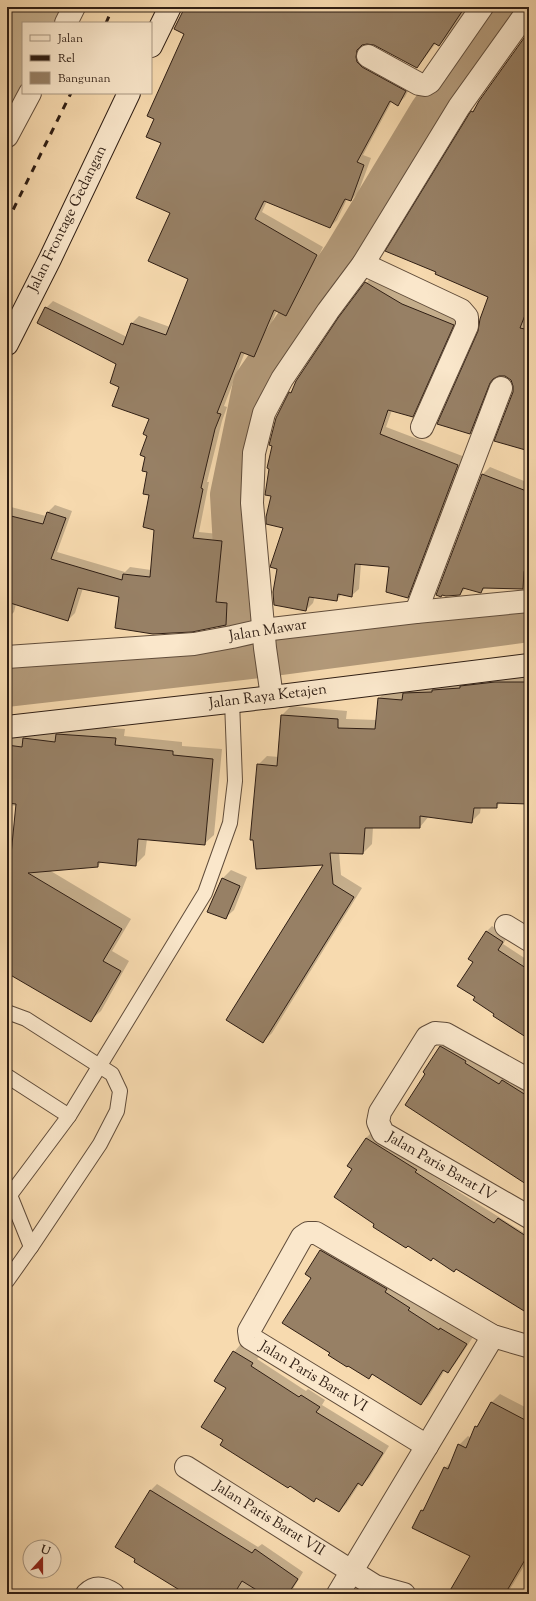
<svg xmlns="http://www.w3.org/2000/svg" width="536" height="1601" viewBox="0 0 536 1601" font-family="'Sorts Mill Goudy',serif">
<style>
.shadow{fill:#0003}
.lines{fill:none;stroke-linecap:round;stroke-linejoin:round}
.river{stroke:#b39a7a;stroke-width:44}
.building{fill:#978065;stroke:#2f1e14}
.lane-casing{stroke:#614d3b;stroke-width:16}
.street-casing{stroke:#614d3b;stroke-width:24}
.secondary-casing{stroke:#2f1e14;stroke-width:24}
.lane{stroke:#fae7cb;stroke-width:14}
.street{stroke:#fae7cb;stroke-width:22}
.secondary{stroke:#fae7cb;stroke-width:22}
.rail{stroke:#2f1e14;stroke-width:3;stroke-dasharray:7 7;stroke-linecap:butt}
.labels{text-anchor:middle;dominant-baseline:central;stroke-width:3.5;stroke-linejoin:round;paint-order:stroke}
.street-label{font-size:15px;fill:#2f1e14;stroke:#fae7cb}
</style>
<rect width="100%" height="100%" fill="#f7daaf"/>
<filter id="stains"><feTurbulence type="fractalNoise" baseFrequency=".005" numOctaves="4"/><feColorMatrix values="0 0 0 0 .2 0 0 0 0 .09 0 0 0 0 .02 0 0 0 .5 -.17"/></filter>
<radialGradient id="worn" r=".72"><stop offset=".6" stop-color="#630" stop-opacity="0"/><stop offset="1" stop-color="#630" stop-opacity=".3"/></radialGradient>
<g class="shadow">
<polygon points="7,7 63,7 55,23 23,23 23,85 7,115"/>
<polygon points="186,7 468,7 446,38 439,45 436,43 423,60 416,67 374,44 363,44 362,49 412,84 405,97 398,104 392,101 363,155 371,158 358,193 351,200 347,199 337,220 330,227 267,201 262,212 323,247 293,308 286,315 277,310 261,349 254,356 245,352 224,406 227,407 222,421 207,482 209,482 199,532 228,535 223,596 234,596 233,617 226,624 120,596 83,588 75,613 68,620 16,604 14,612 7,619 7,506 46,516 48,512 55,505 72,511 57,552 125,572 130,567 151,570 155,529 146,456 151,419 120,386 118,363 46,308 53,301 127,337 132,323 139,316 170,327 189,279 171,213 162,142 155,119 185,33"/>
<polygon points="529,34 529,450 514,392 514,385 512,380 505,375 496,376 477,426 470,433 479,331 489,297 472,112"/>
<polygon points="373,276 461,317 420,409 412,416 392,410 386,427 465,457 415,589 408,596 390,566 361,564 359,589 351,596 342,594 336,600 315,596 313,603 306,610 284,527 273,495 290,393 366,283"/>
<polygon points="490,467 529,483 529,582 523,588 486,587 481,592 466,588 460,594 483,474"/>
<polygon points="529,670 529,803 501,802 496,807 481,807 480,813 471,822 429,816 420,827 373,827 372,844 363,853 339,852 341,875 362,888 272,1033 263,1042 325,864 258,765 267,756 279,757 282,715 291,706 347,711 346,719 377,720 379,698 388,689"/>
<polygon points="67,725 125,729 124,736 182,742 182,746 222,749 214,835 204,844 147,839 145,855 135,865 102,861 98,866 49,870 131,919 112,951 129,961 101,1011 91,1020 7,972 7,880 9,882 17,806 7,805 7,735 26,737 34,729"/>
<polygon points="231,870 247,877 234,910 225,918 223,878"/>
<polygon points="492,926 508,936 503,944 529,961 529,1039 476,997 475,961 470,958 487,931"/>
<polygon points="447,1040 529,1087 529,1185 427,1073 441,1047"/>
<polygon points="371,1133 421,1164 419,1167 529,1236 529,1307 376,1224 354,1169 349,1166 366,1138"/>
<polygon points="328,1243 447,1323 448,1321 473,1337 455,1364 448,1372 445,1370 428,1397 421,1404 373,1374 369,1378 331,1353 312,1278 306,1274 321,1250"/>
<polygon points="240,1345 259,1357 257,1359 306,1391 308,1389 325,1400 322,1405 389,1446 369,1478 362,1485 360,1483 346,1504 339,1511 317,1497 314,1500 224,1440 227,1388 234,1352"/>
<polygon points="500,1394 529,1409 529,1558 507,1594 485,1594 472,1556 413,1528 422,1510 427,1505 445,1468 453,1460 459,1445 468,1436 471,1438 476,1427 482,1421 492,1402"/>
<polygon points="157,1484 258,1547 262,1544 303,1572 290,1594 186,1594 137,1559 117,1547 151,1490"/>
</g>
<g class="lines">
<g class="river">
<polyline points="240,631 232,495 255,384 343,259 431,113 507,7"/>
<polyline points="7,685 243,658 529,620"/>
</g>
</g>
<g class="building">
<polygon points="185,7 465,7 439,46 434,43 417,68 374,45 367,44 362,45 357,50 356,57 357,62 362,67 406,91 398,106 390,101 357,162 364,165 351,201 345,199 330,228 264,201 255,219 317,255 286,316 274,310 254,357 241,352 217,413 221,414 215,429 201,488 203,489 193,538 222,541 216,602 227,603 226,625 192,632 153,634 115,628 119,597 78,588 68,621 7,602 7,515 43,524 47,512 66,518 51,559 122,580 123,574 150,577 154,530 143,527 149,495 143,494 147,472 142,471 145,457 140,455 147,436 143,434 149,419 112,406 119,387 110,383 116,364 37,323 45,307 123,345 131,323 166,335 188,279 148,261 170,213 136,198 161,143 146,137 154,119 147,116 184,34 174,29"/>
<polygon points="529,31 529,305 520,328 529,330 529,451 494,441 513,392 513,386 511,380 505,376 499,376 493,379 490,383 470,434 437,424 478,331 480,319 488,297 435,274 436,272 385,251 469,114 471,111 473,112 479,101"/>
<polygon points="365,282 402,304 454,325 413,417 388,410 380,434 458,465 408,598 386,592 389,567 355,564 352,597 338,594 337,601 309,597 306,611 274,605 273,592 277,569 270,567 283,528 266,524 266,517 271,496 265,495 269,469 267,468 272,446 269,445 276,418 289,392 291,393 296,381 338,318"/>
<polygon points="482,474 529,492 529,556 524,572 523,589 483,588 481,593 463,588 460,595 446,596 442,595 441,597 436,595"/>
<polygon points="495,682 529,682 529,804 497,803 497,808 474,808 472,823 420,816 420,828 365,828 363,854 330,853 333,884 354,897 263,1043 226,1020 323,865 256,869 253,840 250,840 257,764 277,766 281,715 338,719 338,728 375,729 378,698 402,700 403,693 432,692 432,690 460,688 460,686"/>
<polygon points="56,734 116,738 115,745 173,751 173,755 213,759 205,845 138,839 136,866 98,862 98,867 28,873 122,929 103,961 121,971 91,1022 7,973 7,895 16,804 7,803 7,745 22,747 23,738 55,742"/>
<polygon points="222,878 240,886 226,919 207,912"/>
<polygon points="486,931 503,942 498,950 529,970 529,1039 493,1016 494,1014 473,1000 475,997 457,986 473,962 468,959"/>
<polygon points="440,1046 466,1061 465,1063 499,1084 502,1080 529,1097 529,1186 405,1105 425,1074 423,1072"/>
<polygon points="366,1138 417,1170 415,1172 494,1223 498,1218 529,1238 529,1314 456,1269 454,1272 433,1258 431,1261 408,1246 406,1248 373,1227 374,1224 334,1197 352,1169 347,1166"/>
<polygon points="320,1250 387,1289 385,1292 410,1308 408,1310 439,1330 440,1328 467,1344 448,1373 443,1370 421,1405 372,1374 369,1379 348,1366 347,1367 328,1355 330,1353 282,1323 311,1278 305,1274"/>
<polygon points="233,1351 253,1363 251,1366 299,1397 301,1395 320,1407 316,1412 383,1453 362,1486 358,1483 339,1512 316,1498 314,1502 290,1486 288,1488 220,1445 223,1440 201,1427 226,1388 214,1381"/>
<polygon points="491,1402 529,1422 529,1553 505,1594 448,1594 470,1556 412,1528 421,1510 423,1511 444,1467 448,1469 458,1444 466,1448 475,1426 477,1427"/>
<polygon points="150,1490 252,1553 255,1549 298,1579 288,1594 263,1594 242,1581 234,1594 186,1594 134,1562 135,1559 115,1547"/>
</g>
<g class="lines">
<g class="lane-casing">
<g id="lane">
<polyline points="7,1012 26,1019 112,1074 120,1091 117,1111 100,1144 31,1247 7,1281"/>
<polyline points="7,1076 69,1116"/>
<polyline points="7,1193 10,1195 31,1247"/>
<polyline points="10,1195 69,1116 205,893 230,823 235,781 232,701"/>
</g>
</g>
<g class="street-casing">
<g id="street">
<polyline points="66,23 74,7"/>
<polyline points="368,56 419,84 425,85 430,82 482,7"/>
<polyline points="7,136 30,93"/>
<polyline points="363,264 461,310 467,317 467,326 422,427"/>
<polyline points="416,612 501,388"/>
<polyline points="7,657 194,644 232,637 263,630 416,612 529,601"/>
<polyline points="272,697 265,648 252,503 254,453 264,413 282,379 328,311 363,264 459,107 529,9"/>
<polyline points="506,926 529,940"/>
<polyline points="529,1080 446,1034 435,1033 427,1037 380,1112 378,1122 383,1133 529,1217"/>
<polyline points="427,1446 250,1338 249,1331 302,1237 308,1233 316,1233 493,1336 527,1346 529,1346"/>
<polyline points="186,1467 375,1586 404,1594"/>
<path d="M 87,1594 C 96,1585 104,1588 113,1594"/>
<polyline points="338,1594 493,1336"/>
</g>
</g>
<g class="secondary-casing">
<g id="secondary">
<polyline points="151,46 170,7"/>
<polyline points="7,344 50,259 129,93"/>
<polyline points="7,727 272,697 529,665"/>
</g>
</g>
<use href="#lane" class="lane"/>
<use href="#street" class="street"/>
<use href="#secondary" class="secondary"/>
<g class="rail">
<polyline points="106,23 113,7"/>
<polyline points="7,222 71,93"/>
</g>
</g>
<g class="labels">
<g class="street-label">
<text transform="translate(68 219) rotate(-64)">Jalan Frontage Gedangan</text>
<text transform="translate(268 631) rotate(-9)">Jalan Mawar</text>
<text transform="translate(268 697) rotate(-7)">Jalan Raya Ketajen</text>
<text transform="translate(441 1167) rotate(30)">Jalan Paris Barat IV</text>
<text transform="translate(313 1377) rotate(31)">Jalan Paris Barat VI</text>
<text transform="translate(269 1519) rotate(32)">Jalan Paris Barat VII</text>
</g>
</g>
<rect width="536" height="1601" fill="none" stroke="#f7daaf" stroke-width="24"/>
<rect x="8" y="8" width="520" height="1585" fill="none" stroke="#2f1e14" stroke-width="2"/>
<rect x="12" y="12" width="512" height="1577" fill="none" stroke="#2f1e14"/>
<rect x="22" y="22" width="130" height="72" fill="#fae7cb" stroke="#a99782"/>
<rect x="30" y="35" width="20" height="6" fill="#fae7cb" stroke="#a99782"/>
<text x="58" y="42" font-size="12" fill="#2f1e14">Jalan</text>
<rect x="30" y="55" width="20" height="6" fill="#2f1e14" stroke="#a99782"/>
<text x="58" y="62" font-size="12" fill="#2f1e14">Rel</text>
<rect x="30" y="72" width="20" height="12" fill="#978065" stroke="#a99782"/>
<text x="58" y="82" font-size="12" fill="#2f1e14">Bangunan</text>
<g transform="translate(42 1559) rotate(21)"><circle r="19" fill="#fae7cb" stroke="#a99782"/>
<path d="M0-3L7 15L0 10L-7 15Z" fill="#8f2418"/>
<text y="-6" font-size="11" font-weight="bold" text-anchor="middle" fill="#2f1e14">U</text>
</g>
<rect width="100%" height="100%" filter="url(#stains)"/>
<rect width="100%" height="100%" fill="url(#worn)"/>
</svg>
